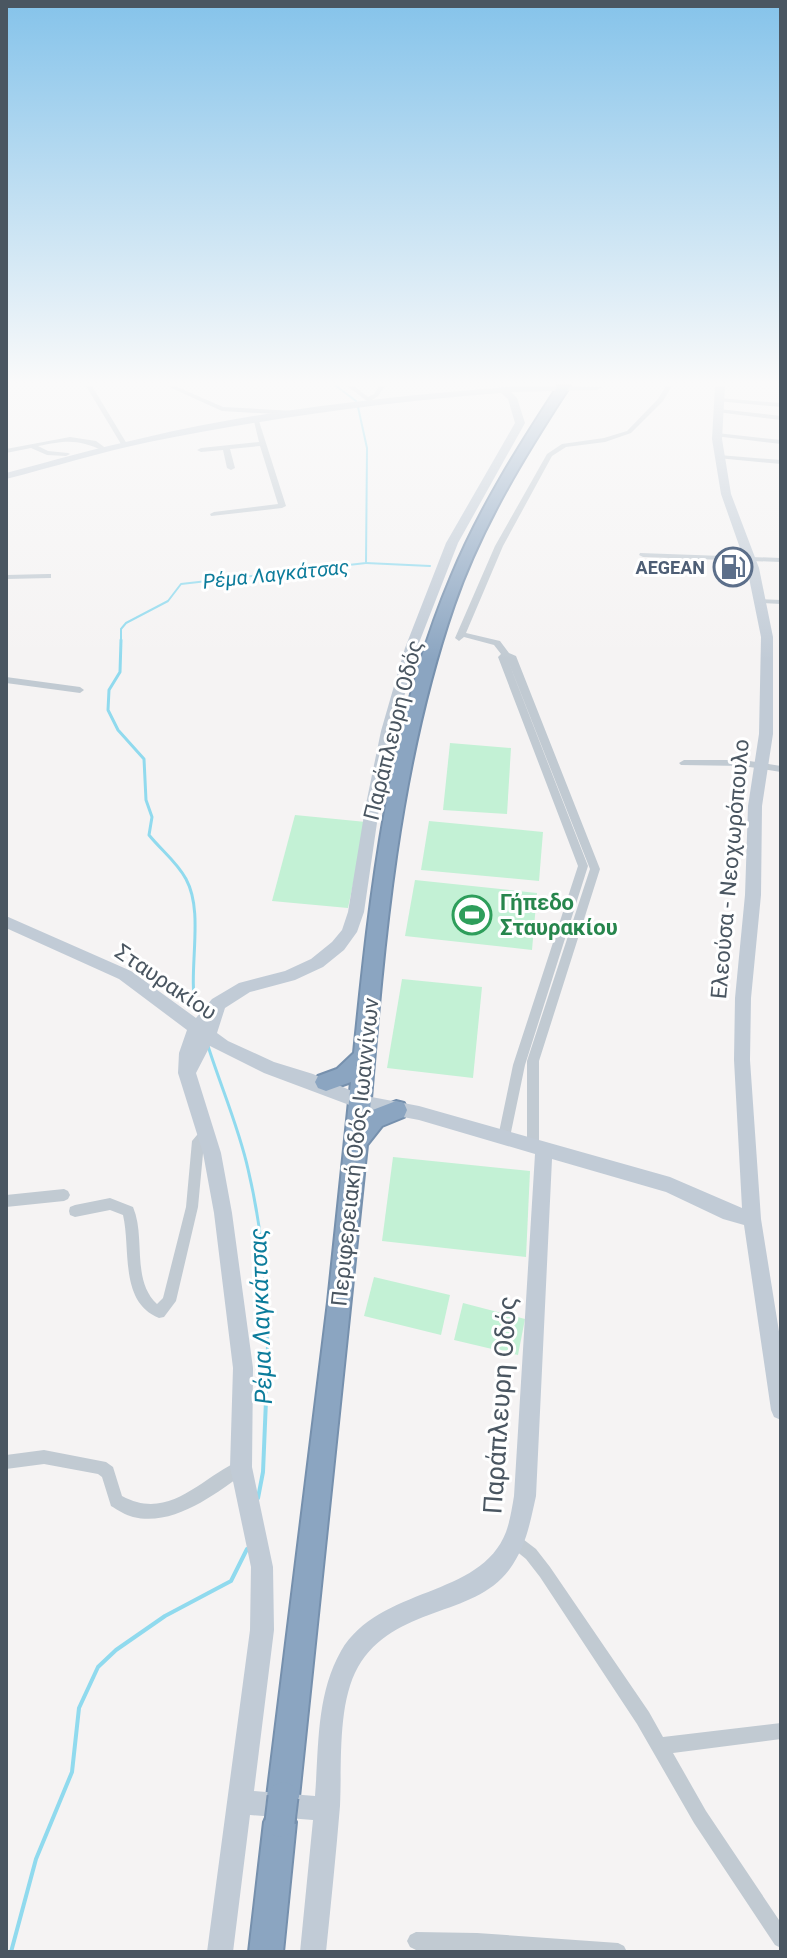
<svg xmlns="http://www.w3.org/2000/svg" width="787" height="1958" viewBox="0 0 787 1958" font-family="Roboto,sans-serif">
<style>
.green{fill:#c3f1d5}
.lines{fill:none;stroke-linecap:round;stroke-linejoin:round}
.stream-far2{stroke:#90daee;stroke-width:2}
.stream-far1{stroke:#90daee;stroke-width:3}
.stream{stroke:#90daee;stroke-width:4}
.highway-casing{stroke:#7690ad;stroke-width:4}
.street{fill:#c1cad2;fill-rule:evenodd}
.secondary{fill:#c1cbd6;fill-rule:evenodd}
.highway{fill:#8ba5c1;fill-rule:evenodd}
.highway-bridge-casing{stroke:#7690ad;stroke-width:33;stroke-linecap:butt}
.highway-bridge{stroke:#8ba5c1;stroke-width:29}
.labels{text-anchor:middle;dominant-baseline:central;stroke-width:6;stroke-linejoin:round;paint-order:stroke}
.far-service-label{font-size:18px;font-weight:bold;fill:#4e5e75;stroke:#fff;text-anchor:end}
.far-water-label{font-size:20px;font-style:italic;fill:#0c7c9b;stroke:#fff}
.street-label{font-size:22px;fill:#4a5661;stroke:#fff}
.leisure-label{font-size:22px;font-weight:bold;fill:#27864d;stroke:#fff;text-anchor:start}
.water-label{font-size:24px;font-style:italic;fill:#0c7c9b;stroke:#fff}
.near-street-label{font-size:26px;fill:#4a5661;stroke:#fff}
</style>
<rect width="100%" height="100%" fill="#f5f3f3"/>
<g class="green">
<polygon points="450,743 511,748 507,814 443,810"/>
<polygon points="295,815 366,822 348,908 272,901"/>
<polygon points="429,821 543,832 539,881 421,870"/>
<polygon points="415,880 537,893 532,950 405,936"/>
<polygon points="402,979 482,987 473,1078 387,1068"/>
<polygon points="393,1157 530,1171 526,1257 382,1241"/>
<polygon points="374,1277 450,1295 441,1335 364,1316"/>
<polygon points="463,1303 525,1319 518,1355 454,1340"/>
</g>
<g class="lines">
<g class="stream-far2">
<polyline points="336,386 356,401"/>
<polyline points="366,563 430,566"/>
<polyline points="121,642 121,629 126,623 168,601 181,584 366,563 367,448 358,407"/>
</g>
<g class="stream-far1">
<path d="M 121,640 L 120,672 L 109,690 L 108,710 L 118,730 L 144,759 L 146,800 L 152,817 L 149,835 C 161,850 177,862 186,879 C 205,914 187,970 196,1011"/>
<path d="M 208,1046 C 221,1087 239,1128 248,1169 C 266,1245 270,1325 266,1402"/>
</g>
<g class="stream">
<polyline points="258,1498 263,1472 266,1400"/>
<polyline points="11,1952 36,1859 72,1772 79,1708 98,1667 116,1650 165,1616 231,1581 247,1549"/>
</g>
<g class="highway-casing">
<path id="highway" d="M 558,386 L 570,386 C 525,455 481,527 454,605 C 398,768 384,940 370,1111 L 396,1101 L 404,1103 L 407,1110 L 404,1117 L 382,1126 L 367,1145 L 299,1797 L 294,1808 L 289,1810 L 296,1822 L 283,1952 L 249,1952 L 264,1822 L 269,1811 L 274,1809 L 267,1797 L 328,1302 L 351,1082 L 326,1091 L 318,1088 L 315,1082 L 318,1076 L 337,1069 L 354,1053 C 370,893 388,726 451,577 C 479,509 518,447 558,386 Z"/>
</g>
<g class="street">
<polygon points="86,386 92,386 127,444 126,445 121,444"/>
<polygon points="167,386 175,386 223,407 294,411 297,413 294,415 222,411"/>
<polygon points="347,386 354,386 368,397 374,394 379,386 385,386 378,396 372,400 374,402 371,404"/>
<polygon points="666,386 672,386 663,401 631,433 605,442 566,447 552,456 503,546 466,633 500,641 509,653 516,656 600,869 539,1061 539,1146 537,1150 533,1151 529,1150 527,1146 527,1061 590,869 507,658 588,866 525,1065 510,1137 508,1141 504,1142 500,1141 498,1137 513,1065 578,866 498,657 501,654 494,645 464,637 459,641 455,638 495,546 547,454 562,444 604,438 627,431 658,399"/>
<polygon points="719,398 781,403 781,407 717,401 716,400"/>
<polygon points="719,409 781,416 781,420 717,412 716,411"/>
<polygon points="253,417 258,418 286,506 282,508 211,516 210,514 214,512 278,504 260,446 230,449 235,468 231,470 227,468 223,450 201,452 197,450 201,448 259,442"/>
<polygon points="717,433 781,440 781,444 715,436 715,434"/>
<path d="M 70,437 L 96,441 L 107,449 L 104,451 C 78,439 67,440 38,446 L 48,451 L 68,453 L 70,454 L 66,456 L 47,455 L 31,448 L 6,453 L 6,449 Z"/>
<polygon points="719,455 781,460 781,464 717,458 715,457"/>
<polygon points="640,553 781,558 781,562 643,557 639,555"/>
<polygon points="48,574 51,574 51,578 6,579 6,575"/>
<polygon points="759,599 781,600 781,604 762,603 758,601"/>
<polygon points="6,677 80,687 84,690 80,693 6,683"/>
<polygon points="684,760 743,760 781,766 781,772 743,766 681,765 679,763"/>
<path d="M 206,1128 L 210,1129 L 212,1133 L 204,1143 L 198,1207 L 176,1301 L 164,1317 L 159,1318 C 119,1302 131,1249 123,1215 L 110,1210 L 75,1217 L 70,1215 L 69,1211 L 70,1207 L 75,1205 L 110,1198 L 133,1207 C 146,1237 131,1280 157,1304 L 163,1298 L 186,1207 L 192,1141 L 202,1129 Z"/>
<polygon points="64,1189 68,1191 70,1195 68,1199 64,1201 6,1207 6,1195"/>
<path d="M 44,1450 L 106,1462 L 113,1467 L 122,1496 C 170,1522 201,1477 241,1460 L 246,1462 L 248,1467 L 246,1472 C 215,1494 174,1527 133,1517 C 125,1515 118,1510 111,1506 L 102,1477 L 98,1474 L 44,1464 L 6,1469 L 6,1455 Z"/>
<polygon points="515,1533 536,1549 550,1567 649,1712 663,1737 781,1723 781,1739 673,1753 706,1811 781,1923 781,1948 775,1945 694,1823 637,1724 540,1577 526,1559 510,1546 507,1541 510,1536"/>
<polygon points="416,1932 477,1933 618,1943 624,1946 627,1952 416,1950 410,1947 407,1941 410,1935"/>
</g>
<path class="secondary" d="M 519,386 L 602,387 L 597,390 L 511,392 L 517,398 L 525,423 L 458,543 L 417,648 L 395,731 L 379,809 L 364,912 L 357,932 L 344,950 L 323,967 L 295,980 L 250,992 L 225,1008 L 217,1033 L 228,1041 L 274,1062 L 313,1074 L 361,1095 L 419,1106 L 670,1177 L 742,1208 L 734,1060 L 735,998 L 745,895 L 748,806 L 759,734 L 761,637 L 747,568 L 721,494 L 712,439 L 715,386 L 725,386 L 722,439 L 731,494 L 759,568 L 773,637 L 773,734 L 762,806 L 761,895 L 751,998 L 750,1060 L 761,1219 L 781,1344 L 781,1420 L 774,1417 L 771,1410 L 744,1225 L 723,1219 L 666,1192 L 552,1159 L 536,1496 C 530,1523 526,1547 509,1570 C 473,1618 394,1605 358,1667 C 337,1704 342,1765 340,1806 C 336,1854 331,1903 326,1952 L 300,1952 L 313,1820 L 250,1815 L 233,1952 L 207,1952 L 250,1630 L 251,1567 L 230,1467 L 233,1368 L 214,1213 L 203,1153 L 178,1073 L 179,1053 L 187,1030 L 119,979 L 6,928 L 6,916 L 131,971 L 196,1018 L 212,999 L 239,983 L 285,971 L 311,959 L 332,942 L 342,930 L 348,912 L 365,809 L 381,731 L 405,648 L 446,543 L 515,423 L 508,399 L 501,393 C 382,402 265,419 149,442 C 101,452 53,467 6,479 L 6,473 C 51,461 97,448 143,438 C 265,409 393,396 519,386 ZM 210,1046 L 264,1073 L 360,1109 L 419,1120 L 535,1154 L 514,1496 C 512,1508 510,1521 506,1532 C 480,1599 380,1585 341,1651 C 316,1695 319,1747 315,1796 L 254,1791 L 274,1630 L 273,1567 L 252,1467 L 253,1368 L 232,1213 L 221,1153 L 196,1073 Z"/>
<use href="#highway" class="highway"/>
<g class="highway-bridge-casing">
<polyline id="highway-bridge" points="280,1822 283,1797"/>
</g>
<use href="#highway-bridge" class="highway-bridge"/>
</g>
<linearGradient id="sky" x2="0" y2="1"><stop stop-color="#85c3ea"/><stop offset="0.58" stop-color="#fafafa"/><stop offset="1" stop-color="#fafafa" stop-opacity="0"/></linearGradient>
<rect width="787" height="660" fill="url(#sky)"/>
<defs>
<g id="fuel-ring" transform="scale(2)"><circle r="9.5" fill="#fff" stroke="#5c6f8a" stroke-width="1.5"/><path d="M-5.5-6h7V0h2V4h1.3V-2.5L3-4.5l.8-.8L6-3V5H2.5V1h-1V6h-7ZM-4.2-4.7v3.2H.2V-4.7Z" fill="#5c6f8a"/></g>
<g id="stadium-ring" transform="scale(2)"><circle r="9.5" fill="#fff" stroke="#2e9e5b" stroke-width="1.5"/><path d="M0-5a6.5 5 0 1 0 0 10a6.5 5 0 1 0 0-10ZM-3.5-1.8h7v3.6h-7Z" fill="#2e9e5b"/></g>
</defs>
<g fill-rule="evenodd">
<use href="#fuel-ring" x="733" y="567"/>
<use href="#stadium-ring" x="472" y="915"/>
</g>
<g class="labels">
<g class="far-service-label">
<text x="705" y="567">AEGEAN</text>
</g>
<g class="far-water-label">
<text transform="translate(276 574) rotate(-6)">Ρέμα Λαγκάτσας</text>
</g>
<g class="street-label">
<text transform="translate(393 730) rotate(-76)">Παράπλευρη Οδός</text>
<text transform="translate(730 869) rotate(-85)">Ελεούσα - Νεοχωρόπουλο</text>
<text transform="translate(166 982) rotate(34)">Σταυρακίου</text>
<text transform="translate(355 1152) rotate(-84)">Περιφερειακή Οδός Ιωαννίνων</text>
</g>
<g class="leisure-label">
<text x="500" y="902">Γήπεδο<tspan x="500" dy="25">Σταυρακίου</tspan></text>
</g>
<g class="water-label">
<text transform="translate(261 1316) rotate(-92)">Ρέμα Λαγκάτσας</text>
</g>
<g class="near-street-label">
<text transform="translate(500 1405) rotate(-86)">Παράπλευρη Οδός</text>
</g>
</g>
<rect width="787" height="1958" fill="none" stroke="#4a5661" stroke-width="16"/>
</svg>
